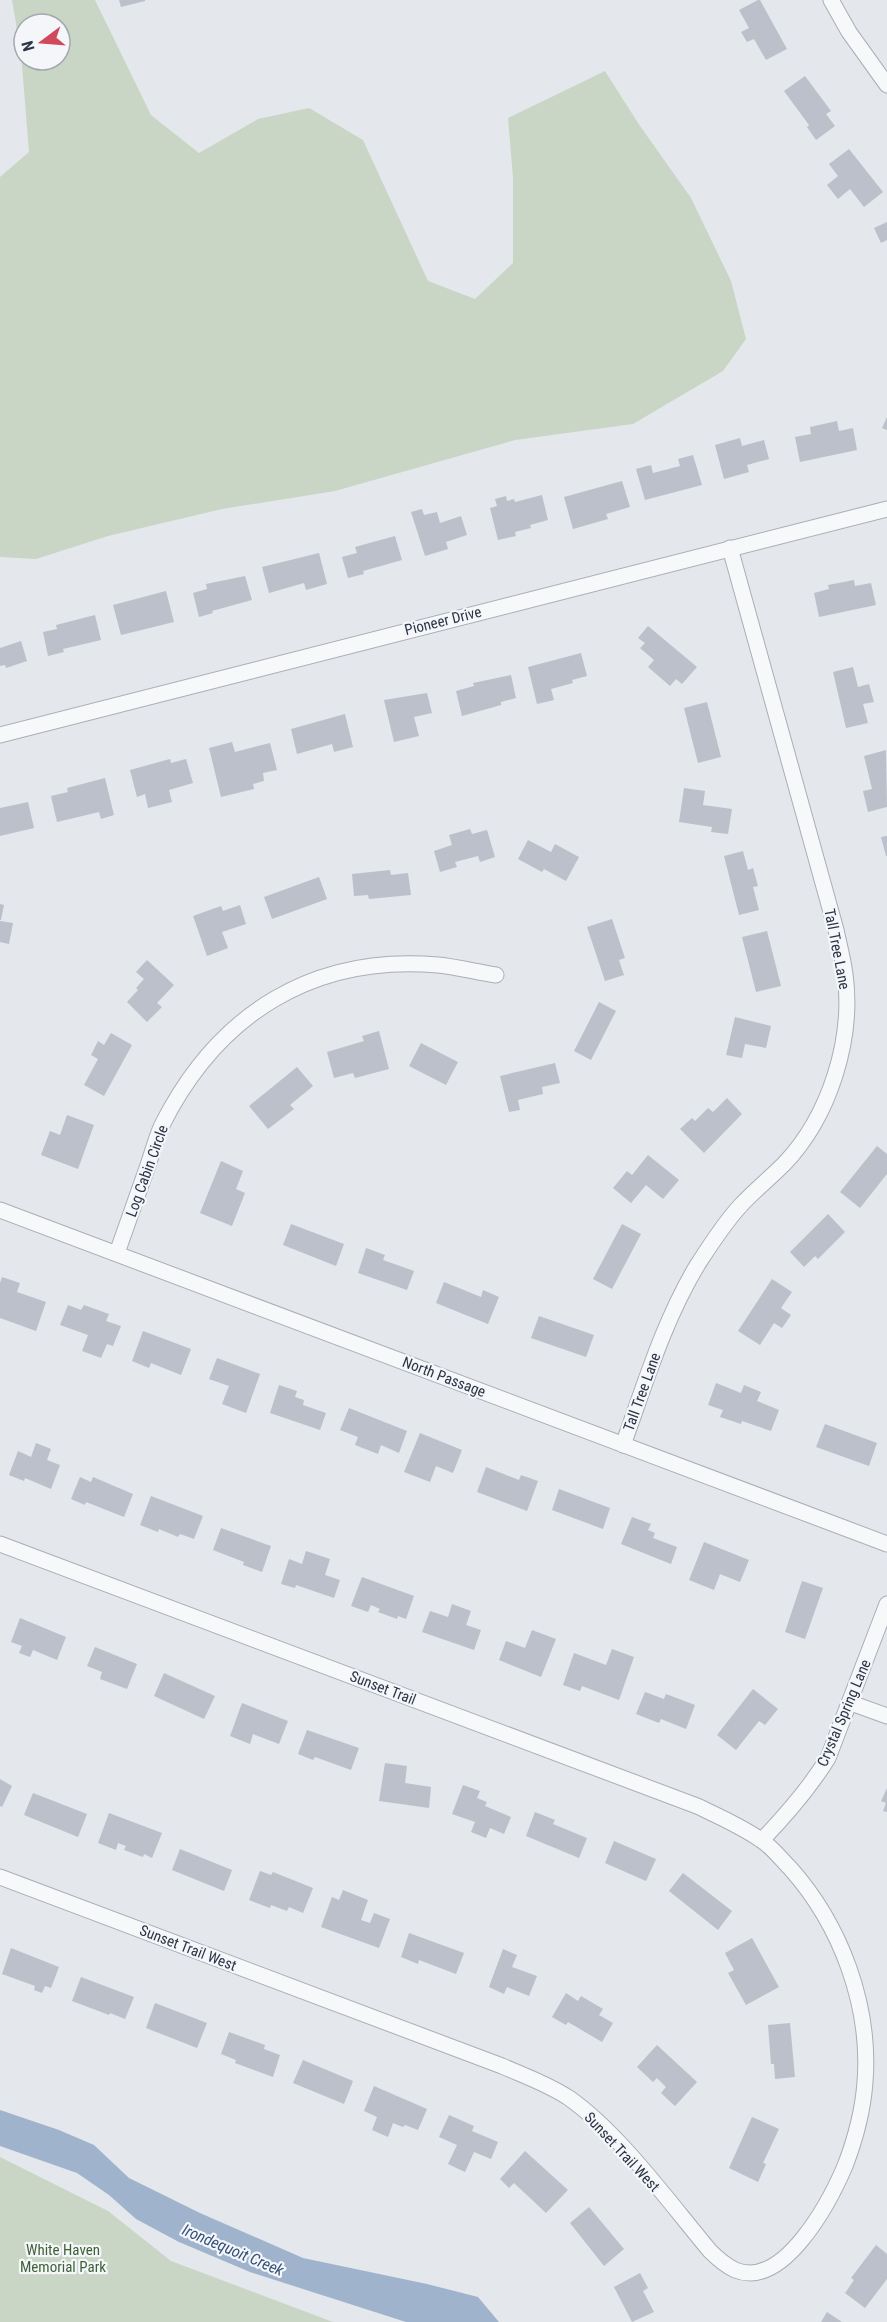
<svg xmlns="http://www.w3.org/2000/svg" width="887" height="2322" viewBox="0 0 887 2322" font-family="'Roboto Condensed',sans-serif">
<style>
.green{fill:#c9d6c5;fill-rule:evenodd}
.water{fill:#9fb4cc}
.building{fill:#bbc0ca}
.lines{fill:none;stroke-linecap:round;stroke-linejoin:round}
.street-casing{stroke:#a9aeb7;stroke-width:17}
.street{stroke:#f7f8fa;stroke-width:15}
.labels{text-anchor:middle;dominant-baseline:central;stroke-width:4.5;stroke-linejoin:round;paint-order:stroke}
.street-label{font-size:15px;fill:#2b3445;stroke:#f4f6f9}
.park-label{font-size:15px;fill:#3f6138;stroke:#f4f6f9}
.water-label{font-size:16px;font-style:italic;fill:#34527a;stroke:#f4f6f9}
</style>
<rect width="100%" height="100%" fill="#e4e7ec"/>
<g class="green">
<path d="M 12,0 L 95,0 L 151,115 L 199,153 L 258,119 L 309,108 L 363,140 L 428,281 L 475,299 L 513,263 L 513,178 L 508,118 L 605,71 L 638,123 L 691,198 L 731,281 L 746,339 L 723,371 L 633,424 L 515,440 L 335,491 L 222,509 L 108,536 L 36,559 L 0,557 L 0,177 L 29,152 L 21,53 ZM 24,24 L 60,24 L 60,60 L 24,60 Z"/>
<polygon points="0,2157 108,2211 171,2261 333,2322 0,2322"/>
</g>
<polygon class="water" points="0,2110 59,2130 94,2145 129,2178 200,2213 303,2258 427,2284 478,2297 499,2322 406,2322 250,2272 179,2242 136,2219 109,2195 77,2173 0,2146"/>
<g class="building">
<polygon points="119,0 145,0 145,1 121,7"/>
<polygon points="758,0 760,0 787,49 766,60 754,39 747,42 741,32 749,28 739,10"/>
<polygon points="805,76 831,111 826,114 835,126 816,140 807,127 809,125 784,91"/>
<polygon points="849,149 883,192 864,207 850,189 838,199 827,185 838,176 829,164"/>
<polygon points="887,222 887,240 881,243 874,228"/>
<polygon points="887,417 887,430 882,428"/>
<polygon points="837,421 839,431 853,428 857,450 800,462 795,437 811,434 810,427"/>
<polygon points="740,438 742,446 764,440 769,459 747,465 749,472 724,479 715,445"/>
<polygon points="693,455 702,485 645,500 636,469 651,465 653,473 680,466 678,459"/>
<polygon points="622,481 630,507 606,514 608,519 573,529 564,497"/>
<polygon points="542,495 548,520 530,525 531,528 515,532 516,536 498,540 490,508 497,506 495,499 506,496 507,501 514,499 515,502"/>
<polygon points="422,509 424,515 437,512 440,523 461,516 467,535 446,542 448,549 425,556 411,512"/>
<polygon points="395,536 402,560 363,571 364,574 348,578 342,557 357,553 355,547"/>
<polygon points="319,553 327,584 306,590 304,583 269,593 262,567"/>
<polygon points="245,576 252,600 212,611 213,613 199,617 193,593 207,589 206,584"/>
<polygon points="854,580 855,586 871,583 876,605 819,617 814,593 829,589 828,585"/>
<polygon points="166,591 174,622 121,635 113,605"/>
<polygon points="95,615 101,640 63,649 64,652 48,656 43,632 57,629 56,625"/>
<polygon points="648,626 697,667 682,684 676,679 670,686 648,667 654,660 640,648 645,643 638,638"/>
<polygon points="21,641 27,661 6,668 5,665 0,666 0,648"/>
<polygon points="581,653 587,676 572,680 573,683 551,689 554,700 537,704 528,667"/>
<polygon points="853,667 858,687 869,684 874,702 863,704 868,723 846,728 833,672"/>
<polygon points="511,675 516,698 501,702 501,705 462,716 456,691 474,686 473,683"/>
<polygon points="427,693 432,713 414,717 419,736 394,742 384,700"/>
<polygon points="707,702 721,757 698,763 684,708"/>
<polygon points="345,714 353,747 334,752 332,744 297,754 291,729"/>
<polygon points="232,742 235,752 270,743 277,770 263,773 264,781 253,784 254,789 221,797 209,748"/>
<polygon points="886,750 887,807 868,812 863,791 872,789 864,756"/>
<polygon points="170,759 171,763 186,759 193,783 169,790 172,802 148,808 145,794 137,797 130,770"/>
<polygon points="105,778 114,815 101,819 99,812 57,822 51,796 68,792 67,788"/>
<polygon points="684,788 705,791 703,805 732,809 728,834 711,832 712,827 679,822"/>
<polygon points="28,802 34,828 0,836 0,808"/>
<polygon points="470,829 472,834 487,830 495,857 480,862 478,856 455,862 457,867 440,872 434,851 452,845 449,835"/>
<polygon points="887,836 887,856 886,856 881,837"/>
<polygon points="528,840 551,852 555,844 579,857 566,881 544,869 542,872 518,859"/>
<polygon points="743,851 748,870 753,868 758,886 753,887 759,910 739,915 724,856"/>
<polygon points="390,870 391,875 408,873 411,895 369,899 368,895 354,896 352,874"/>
<polygon points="319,877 327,899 272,919 264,897"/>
<polygon points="0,904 4,905 1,920 0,920"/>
<polygon points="240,905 246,924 222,932 228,948 207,956 193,916 221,906 223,911"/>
<polygon points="612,919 625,958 619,960 624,975 605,981 587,927"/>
<polygon points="0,921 13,923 9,944 0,942"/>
<polygon points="767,931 781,986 756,992 742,937"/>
<polygon points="147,960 174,985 157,1003 162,1007 147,1022 127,1002 138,990 136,988 144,979 136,972"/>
<polygon points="599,1002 616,1011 591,1060 574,1051"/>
<polygon points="735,1017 771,1026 766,1048 745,1044 742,1058 726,1055"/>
<polygon points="379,1031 389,1069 355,1078 353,1073 334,1078 327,1052 364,1041 362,1036"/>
<polygon points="111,1033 132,1045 104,1096 84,1085 98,1059 91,1055 98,1041 104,1045"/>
<polygon points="421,1043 458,1062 446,1085 409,1066"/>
<polygon points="555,1063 560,1083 542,1087 543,1094 518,1100 520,1110 509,1112 500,1076"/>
<polygon points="297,1067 313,1086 290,1105 294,1109 268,1129 249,1106"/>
<polygon points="727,1098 742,1114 704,1153 680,1129 692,1118 695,1121 708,1108 713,1112"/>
<polygon points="67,1115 94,1125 78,1169 41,1155 50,1131 60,1135"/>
<polygon points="877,1146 887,1154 887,1174 860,1208 840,1192"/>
<polygon points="648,1155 679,1180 663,1199 646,1185 631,1203 613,1188 627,1171 632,1175"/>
<polygon points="221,1161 243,1171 236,1189 245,1193 232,1226 200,1213"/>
<polygon points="828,1214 845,1232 818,1259 815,1256 804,1267 790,1252"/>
<polygon points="291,1224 344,1244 336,1266 283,1245"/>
<polygon points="622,1224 641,1234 612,1289 593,1279"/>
<polygon points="366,1248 385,1255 383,1260 414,1271 407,1290 358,1273"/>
<polygon points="2,1277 20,1283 17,1292 46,1302 36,1331 0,1318 0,1283"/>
<polygon points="772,1279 792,1292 781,1308 791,1315 782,1328 774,1323 760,1345 738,1331"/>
<polygon points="444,1282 481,1297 483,1290 499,1297 488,1324 436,1303"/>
<polygon points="68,1305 81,1310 84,1305 109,1314 106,1321 121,1326 113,1346 107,1344 101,1358 82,1351 88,1335 60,1325"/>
<polygon points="539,1316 594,1335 586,1357 531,1338"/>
<polygon points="143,1331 191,1349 181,1375 151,1363 149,1368 132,1361"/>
<polygon points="217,1358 260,1374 246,1413 222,1404 229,1386 209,1379"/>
<polygon points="716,1383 741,1393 744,1385 761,1392 757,1401 779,1410 771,1431 742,1421 741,1424 720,1417 723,1410 708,1405"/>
<polygon points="279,1385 297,1391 295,1397 304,1400 303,1405 326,1413 320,1430 270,1413"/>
<polygon points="349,1408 407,1431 399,1453 381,1445 378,1454 355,1445 358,1437 340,1430"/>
<polygon points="825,1424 877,1443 869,1466 816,1447"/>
<polygon points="420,1433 462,1450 453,1473 436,1466 430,1482 404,1472"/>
<polygon points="36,1443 51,1449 47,1460 60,1465 51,1489 25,1478 24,1481 9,1475 18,1451 31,1457"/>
<polygon points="486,1467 519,1480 521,1475 538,1481 527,1511 477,1492"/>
<polygon points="80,1477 91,1482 93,1477 133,1494 124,1517 86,1502 85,1505 71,1499"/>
<polygon points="559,1489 610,1508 603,1529 552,1510"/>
<polygon points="151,1496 203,1516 194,1539 180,1534 178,1537 159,1529 158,1532 140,1525"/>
<polygon points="632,1517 651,1524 648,1530 655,1533 653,1538 677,1547 671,1564 621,1544"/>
<polygon points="221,1528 271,1546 262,1572 243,1565 244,1562 213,1550"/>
<polygon points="704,1542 749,1560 740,1582 720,1574 714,1590 689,1580"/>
<polygon points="306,1551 330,1559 325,1575 340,1580 334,1598 296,1585 295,1588 281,1584 289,1559 302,1564"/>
<polygon points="362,1577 414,1596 406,1619 398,1616 397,1619 378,1612 380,1609 371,1605 368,1612 351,1606"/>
<polygon points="802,1581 823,1588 805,1639 785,1632"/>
<polygon points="452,1604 471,1611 466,1625 481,1630 474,1650 422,1632 430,1611 448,1617"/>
<polygon points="20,1618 66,1637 57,1660 33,1650 30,1657 19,1653 22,1646 11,1642"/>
<polygon points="532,1630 556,1639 541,1677 499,1660 506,1641 525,1648"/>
<polygon points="95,1647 137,1664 127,1689 100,1679 102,1672 87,1666"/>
<polygon points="612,1649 634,1657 619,1700 582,1686 580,1691 563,1685 574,1653 606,1665"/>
<polygon points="164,1673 215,1696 204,1719 154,1696"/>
<polygon points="753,1689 778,1709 765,1725 759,1721 736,1750 717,1735"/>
<polygon points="645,1692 664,1699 666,1694 695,1705 686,1729 661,1719 659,1723 636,1714"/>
<polygon points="242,1703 288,1721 279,1744 253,1734 250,1744 230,1736"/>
<polygon points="307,1730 359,1748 351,1770 315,1757 313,1760 298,1754"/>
<polygon points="385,1763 407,1766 405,1783 431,1787 429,1808 379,1801"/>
<polygon points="0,1779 12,1786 2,1807 0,1806"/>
<polygon points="463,1785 480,1791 477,1798 487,1802 485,1806 511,1817 504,1834 490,1828 486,1838 471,1832 475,1822 452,1814"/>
<polygon points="887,1788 887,1812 883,1811 886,1803 881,1801"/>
<polygon points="33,1793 87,1814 78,1837 24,1815"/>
<polygon points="535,1812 555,1820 553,1824 587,1838 579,1858 526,1836"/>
<polygon points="109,1813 162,1833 152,1858 144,1854 143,1857 124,1850 126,1846 118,1843 116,1850 98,1843"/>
<polygon points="614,1841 656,1859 646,1881 605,1863"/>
<polygon points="180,1849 232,1870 224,1891 172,1870"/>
<polygon points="260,1871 271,1875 273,1872 313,1888 303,1913 289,1907 287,1911 271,1905 270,1908 249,1900"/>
<polygon points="683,1873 732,1911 718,1930 669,1891"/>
<polygon points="343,1890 368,1900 361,1920 370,1923 374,1913 390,1919 379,1948 321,1927 332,1897 339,1900"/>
<polygon points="409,1933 464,1953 456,1974 419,1960 418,1964 401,1957"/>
<polygon points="752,1938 779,1987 746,2005 728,1973 734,1970 725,1953"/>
<polygon points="11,1948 59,1967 51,1988 45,1986 42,1993 34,1990 35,1986 2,1974"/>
<polygon points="503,1949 517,1955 512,1967 537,1976 529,1996 507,1987 504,1994 489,1987"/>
<polygon points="81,1977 134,1997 125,2019 110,2013 109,2015 72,2001"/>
<polygon points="566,1993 578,2001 581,1996 603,2009 599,2015 613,2023 602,2042 568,2022 566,2025 552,2017"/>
<polygon points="155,2003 207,2023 197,2048 146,2028"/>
<polygon points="790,2023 795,2077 775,2079 774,2064 771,2064 768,2025"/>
<polygon points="229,2032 265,2045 264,2049 280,2055 273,2077 235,2063 236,2060 221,2054"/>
<polygon points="657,2045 697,2082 675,2106 661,2093 666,2087 657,2078 653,2082 637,2067"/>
<polygon points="303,2060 353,2081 344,2104 293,2083"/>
<polygon points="374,2086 427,2109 418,2130 405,2125 403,2127 393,2123 388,2137 372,2130 377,2117 364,2111"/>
<polygon points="449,2115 474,2126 472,2131 498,2142 491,2159 474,2152 465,2172 448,2164 457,2145 439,2137"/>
<polygon points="752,2117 779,2129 763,2163 766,2164 758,2182 729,2168"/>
<polygon points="525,2151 568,2190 546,2213 514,2183 509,2188 500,2179"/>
<polygon points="589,2207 624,2249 604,2266 570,2223"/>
<polygon points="876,2245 887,2254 887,2279 865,2308 845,2293 854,2280 851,2278"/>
<polygon points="640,2273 648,2288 643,2291 654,2312 632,2322 614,2287"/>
<polygon points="827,2312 842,2322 821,2322"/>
</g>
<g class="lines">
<g class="street-casing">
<g id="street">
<polyline points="831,0 849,32 887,85"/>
<polyline points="0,735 887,509"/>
<polyline points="0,1210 887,1544"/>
<path d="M 117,1253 C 127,1225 137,1196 147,1168 C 152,1154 156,1138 162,1125 C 218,1014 313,954 438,965 C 457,967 477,972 496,975"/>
<path d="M 623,1445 C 645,1384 664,1320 698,1264 C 711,1244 725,1222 741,1205 C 754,1191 770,1178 784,1164 C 829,1117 854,1040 845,974 C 843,959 839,944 836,930 L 730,548"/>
<path d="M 0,1544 L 697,1806 C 718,1816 741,1826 761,1840 C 772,1847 781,1859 790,1868 C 841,1925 871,2006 865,2082 C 863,2110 855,2140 845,2166 C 830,2201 784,2290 735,2270 C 725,2265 717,2258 710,2251 C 669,2202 620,2134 569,2098 C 548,2084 525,2076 502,2066 L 0,1877"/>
<polyline points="851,1703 887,1716"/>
<path d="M 762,1840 C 787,1814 809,1789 828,1758 L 887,1604"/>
</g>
</g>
<use href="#street" class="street"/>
</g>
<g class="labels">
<g class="street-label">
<text transform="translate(443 621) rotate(-14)">Pioneer Drive</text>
<text transform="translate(837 949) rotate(79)">Tall Tree Lane</text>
<text transform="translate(147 1171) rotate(-70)">Log Cabin Circle</text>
<text transform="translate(444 1377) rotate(21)">North Passage</text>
<text transform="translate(642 1392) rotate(-70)">Tall Tree Lane</text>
<text transform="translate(383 1688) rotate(21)">Sunset Trail</text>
<text transform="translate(844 1713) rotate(-67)">Crystal Spring Lane</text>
<text transform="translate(188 1948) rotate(21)">Sunset Trail West</text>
<text transform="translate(622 2152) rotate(47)">Sunset Trail West</text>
</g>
<g class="park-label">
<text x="63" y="2250">White Haven<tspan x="63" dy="17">Memorial Park</tspan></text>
</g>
<g class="water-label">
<text transform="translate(233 2250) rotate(23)">Irondequoit Creek</text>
</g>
</g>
<g transform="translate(42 42) rotate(254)"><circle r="28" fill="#f4f6f9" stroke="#a4a8b1" stroke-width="1.5"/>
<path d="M0-4.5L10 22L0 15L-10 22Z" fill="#d1495b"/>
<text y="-9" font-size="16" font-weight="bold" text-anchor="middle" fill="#2b3445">N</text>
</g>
</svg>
